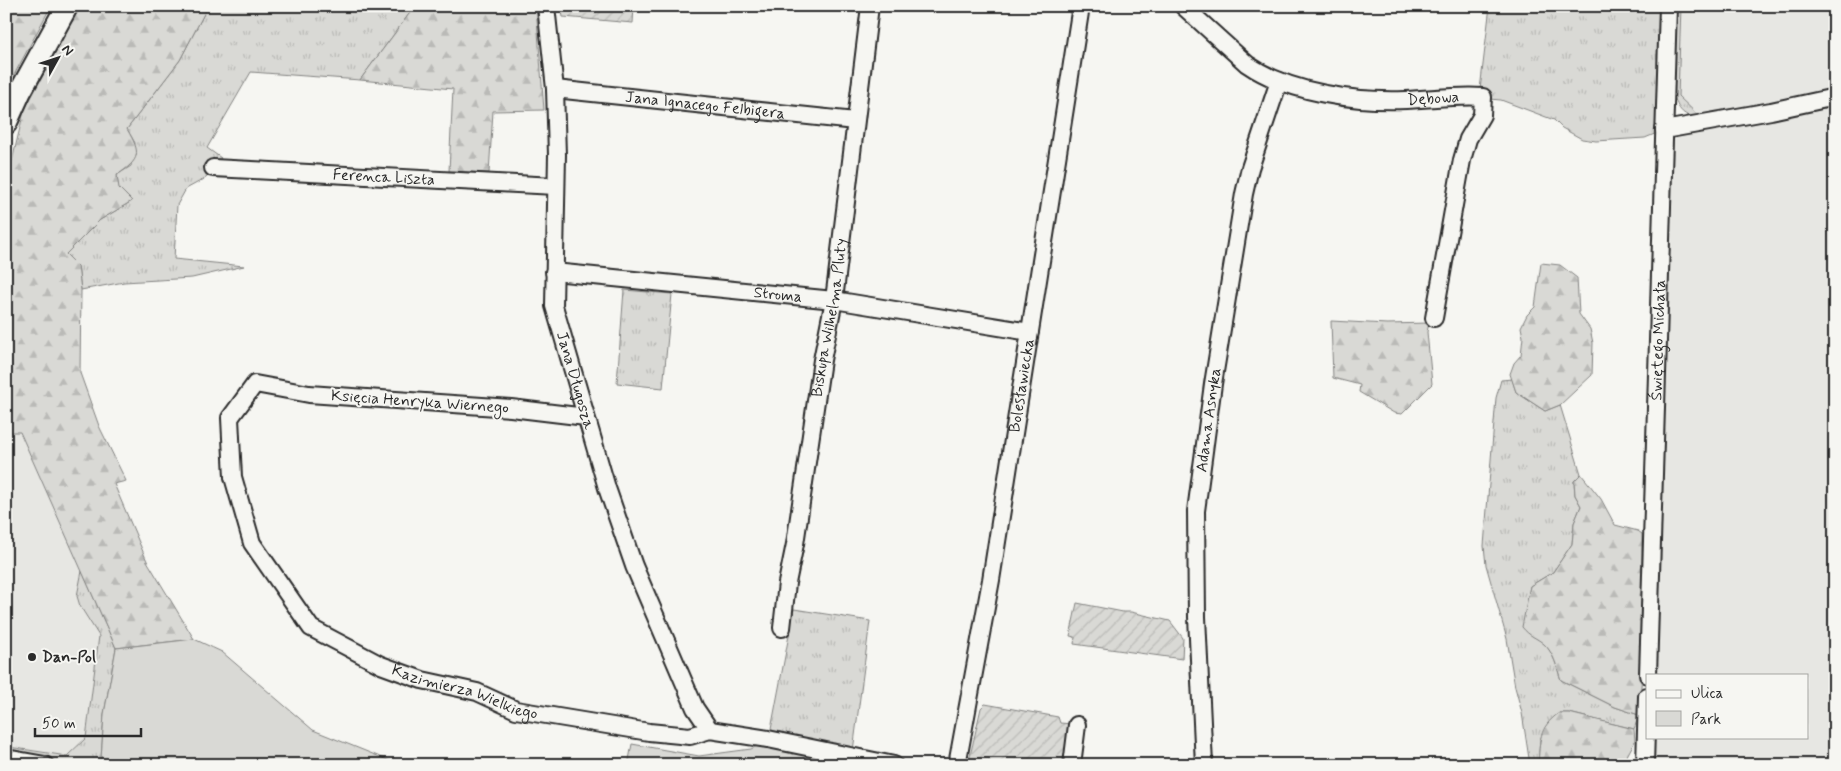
<svg xmlns="http://www.w3.org/2000/svg" width="1841" height="771" viewBox="0 0 1841 771" font-family="Mynerve,sans-serif">
<style>
.built{fill:#e7e7e3}
.grass{fill:url(#grass-tufts);stroke:#828280}
.forest{fill:url(#forest-firs);stroke:#828280}
.park{fill:#d9d9d5;stroke:#828280}
.garden{fill:url(#garden-furrows);stroke:#828280}
.lines{fill:none;stroke-linecap:round;stroke-linejoin:round}
.minor-casing{stroke:#2b2b2b;stroke-width:20}
.tertiary-casing{stroke:#2b2b2b;stroke-width:25}
.minor{stroke:#f6f6f2;stroke-width:16}
.tertiary{stroke:#f6f6f2;stroke-width:21}
.poi-dot{fill:#2b2b2b;stroke:#f6f6f2;stroke-width:2}
.labels{text-anchor:middle;dominant-baseline:central;stroke-width:4;stroke-linejoin:round;paint-order:stroke}
.street-label{font-size:16px;fill:#2b2b2b;stroke:#f6f6f2}
.poi-label{font-size:16px;font-weight:bold;fill:#2b2b2b;stroke:#f6f6f2;text-anchor:start}
</style>
<defs>
<pattern id="grass-tufts" width="24" height="20" patternUnits="userSpaceOnUse" patternTransform="scale(1.25)"><rect width="24" height="20" fill="#d9d9d5"/><path d="M3 7l-1-3M5 7V3M7 7l1-3M15 17l-1-3M17 17v-4M19 17l1-3" fill="none" stroke="#babab7"/></pattern>
<pattern id="forest-firs" width="22" height="20" patternUnits="userSpaceOnUse" patternTransform="scale(1.25)"><rect width="22" height="20" fill="#d9d9d5"/><path d="M5 1l3.5 6h-7zM16 11l3.5 6h-7z" fill="#babab7"/></pattern>
<pattern id="garden-furrows" width="10" height="10" patternUnits="userSpaceOnUse" patternTransform="scale(1.25)"><rect width="10" height="10" fill="#d9d9d5"/><path d="M-1 1l2-2M0 10L10 0M9 11l2-2" fill="none" stroke="#babab7"/></pattern>
</defs>
<rect width="100%" height="100%" fill="#f6f6f2"/>
<filter id="ink" filterUnits="userSpaceOnUse"><feTurbulence type="fractalNoise" baseFrequency=".02" numOctaves="2"/><feDisplacementMap in="SourceGraphic" scale="10" xChannelSelector="R" yChannelSelector="G"/><feConvolveMatrix kernelMatrix="1 2 1 2 8 2 1 2 1" color-interpolation-filters="sRGB"/></filter>
<g filter="url(#ink)">
<g class="built">
<polygon points="1681,6 1835,6 1835,765 1645,765 1647,737 1807,737 1807,675 1648,675 1664,130 1699,116 1678,96"/>
<polygon points="6,432 20,432 82,571 77,596 80,606 99,636 86,738 67,756 6,746"/>
</g>
<g class="grass">
<polygon points="208,6 415,6 360,80 251,72 207,148 221,158 206,178 186,189 177,205 174,259 244,266 192,278 124,282 81,290 78,266 65,254 100,220 132,201 118,188 117,175 131,166 135,143 127,129 180,60"/>
<polygon points="1490,6 1661,6 1657,133 1645,138 1596,141 1582,139 1562,128 1554,120 1501,100 1479,98"/>
<path d="M 1676,6 L 1681,6 L 1678,96 L 1699,116 C 1685,119 1677,109 1674,95 Z"/>
<polygon points="624,290 672,294 663,388 617,383"/>
<path d="M 1512,379 L 1516,392 L 1545,411 L 1560,405 L 1581,474 L 1574,481 L 1575,495 L 1581,506 L 1574,523 L 1572,544 L 1553,572 L 1530,586 L 1523,627 C 1530,637 1537,637 1544,644 C 1554,653 1557,668 1561,680 L 1615,707 L 1639,715 L 1634,729 L 1569,713 L 1559,713 L 1540,739 L 1538,765 L 1530,765 L 1522,713 L 1515,687 L 1507,639 L 1486,565 L 1484,546 L 1496,398 L 1501,380 Z"/>
<polygon points="82,571 116,648 104,714 101,759 103,765 72,765 6,754 6,730 11,730 9,747 67,756 86,738 99,636 80,606 77,596"/>
<polygon points="794,609 870,621 853,751 769,740"/>
</g>
<g class="forest">
<polygon points="6,6 51,6 6,90"/>
<path d="M 80,6 L 208,6 L 180,60 L 127,129 C 141,153 141,159 117,175 L 119,188 L 132,201 L 100,220 L 66,254 L 78,266 L 81,290 L 80,373 L 99,426 L 126,481 L 114,484 L 147,561 L 194,639 L 116,648 L 20,432 L 6,432 L 6,186 L 24,111 Z"/>
<polygon points="415,6 536,6 544,110 493,111 489,173 449,171 453,89 360,80"/>
<polygon points="1541,263 1560,265 1577,278 1579,314 1590,329 1593,343 1592,375 1560,405 1545,411 1516,392 1510,374 1514,363 1521,355 1523,337 1521,327 1527,315 1535,307"/>
<polygon points="1331,321 1387,324 1429,323 1427,332 1432,384 1402,414 1394,413 1359,392 1360,385 1333,378"/>
<path d="M 1581,474 L 1601,499 L 1615,525 L 1638,531 L 1642,534 L 1642,672 L 1639,715 L 1615,707 L 1561,680 C 1557,668 1554,653 1544,644 C 1536,637 1530,637 1522,627 L 1530,586 L 1553,572 L 1572,544 L 1574,523 L 1581,506 L 1575,495 L 1574,481 Z"/>
<path d="M 1559,713 L 1569,713 L 1634,729 L 1635,741 L 1622,765 L 1538,765 C 1540,741 1538,728 1559,713 Z"/>
</g>
<g class="park">
<polygon points="194,639 222,652 313,730 400,765 103,765 101,759 104,714 116,648"/>
<polygon points="769,740 852,755 848,765 628,765 632,744 699,756 751,749"/>
</g>
<g class="garden">
<polygon points="561,6 571,6 571,10 596,13 597,6 634,6 633,23 563,17"/>
<polygon points="1077,603 1123,612 1131,612 1170,621 1183,638 1182,659 1074,644 1075,637 1070,636"/>
<polygon points="985,704 1058,717 1060,723 1072,724 1067,765 968,765 981,708"/>
</g>
<g class="lines">
<g class="minor-casing">
<g id="minor">
<path id="s1" d="M 546,6 L 555,89 L 557,155 L 554,306 L 607,488 L 634,566 L 695,708 L 710,730"/>
<path id="s2" d="M 1183,6 L 1247,64 C 1289,93 1356,102 1406,100 C 1432,99 1458,95 1483,97 L 1482,115 L 1468,139 L 1462,160 L 1434,318"/>
<path id="s3" d="M 555,89 L 855,121"/>
<polyline points="1664,130 1771,111 1835,97"/>
<path id="s4" d="M 213,168 L 556,186"/>
<path id="s5" d="M 554,272 L 834,300 L 1030,332"/>
<path id="s6" d="M 586,417 L 511,408 L 309,394 L 255,384 L 230,418 L 233,477 L 252,543 L 311,628 L 381,665 L 422,680 L 477,692 L 516,710 L 649,732 L 690,736 L 710,730 L 768,739 L 894,765"/>
<path id="s7" d="M 782,628 L 787,583 L 795,544 L 822,360 L 834,300 L 870,6"/>
<path id="s8" d="M 1648,675 L 1668,6"/>
<polyline points="6,758 45,765"/>
<path id="s9" d="M 957,765 L 991,580 L 1081,6"/>
<polyline points="1072,765 1077,725"/>
<path id="s10" d="M 1204,765 L 1197,617 L 1196,511 L 1213,384 L 1244,194 L 1250,168 L 1279,81"/>
<polyline points="1645,765 1647,696"/>
</g>
</g>
<g class="tertiary-casing">
<polyline id="tertiary" points="6,123 20,92 67,6"/>
</g>
<use href="#minor" class="minor"/>
<use href="#tertiary" class="tertiary"/>
</g>
</g>
<circle class="poi-dot" cx="32" cy="657" r="5"/>
<g class="labels">
<g class="street-label">
<text stroke="none"><textPath href="#s2" startOffset="279">Dębowa</textPath></text>
<text stroke="none"><textPath href="#s3" startOffset="151">Jana Ignacego Felbigera</textPath></text>
<text stroke="none"><textPath href="#s4" startOffset="171">Ferenca Liszta</textPath></text>
<text stroke="none"><textPath href="#s5" startOffset="225">Stroma</textPath></text>
<text stroke="none"><textPath href="#s7" startOffset="314">Biskupa Wilhelma Pluty</textPath></text>
<text stroke="none"><textPath href="#s8" startOffset="335">Świętego Michała</textPath></text>
<text stroke="none"><textPath href="#s1" startOffset="378">Jana Długosza</textPath></text>
<text stroke="none"><textPath href="#s9" startOffset="385">Bolesławiecka</textPath></text>
<text transform="translate(420 402) rotate(4)">Księcia Henryka Wiernego</text>
<text stroke="none"><textPath href="#s10" startOffset="346">Adama Asnyka</textPath></text>
<text stroke="none"><textPath href="#s6" startOffset="774">Kazimierza Wielkiego</textPath></text>
</g>
<g class="poi-label">
<text x="42" y="657">Dan-Pol</text>
</g>
</g>
<rect width="1841" height="771" fill="none" stroke="#f6f6f2" stroke-width="25"/>
<rect x="12" y="12" width="1816" height="746" fill="none" stroke="#2b2b2b" stroke-width="2" filter="url(#ink)"/>
<rect x="1646" y="674" width="162" height="65" fill="#f6f6f2" stroke="#a5a5a2"/>
<rect x="1656" y="690" width="25" height="8" fill="#f6f6f2" stroke="#a5a5a2"/>
<text x="1691" y="698" font-size="15" fill="#2b2b2b">Ulica</text>
<rect x="1656" y="711" width="25" height="15" fill="#d9d9d5" stroke="#a5a5a2"/>
<text x="1691" y="724" font-size="15" fill="#2b2b2b">Park</text>
<g transform="translate(58 58) rotate(50)" stroke="#f6f6f2" stroke-width="4" paint-order="stroke">
<path d="M0-4L9 19L0 12L-9 19Z" fill="#2b2b2b"/>
<text y="-8" font-size="14" font-weight="bold" text-anchor="middle" fill="#2b2b2b">N</text>
</g>
<path d="M35 728v8h106v-8" fill="none" stroke="#2b2b2b" stroke-width="2.5"/>
<text x="42" y="728" font-size="15" fill="#2b2b2b" stroke="#f6f6f2" stroke-width="4" paint-order="stroke">50 m</text>
</svg>
